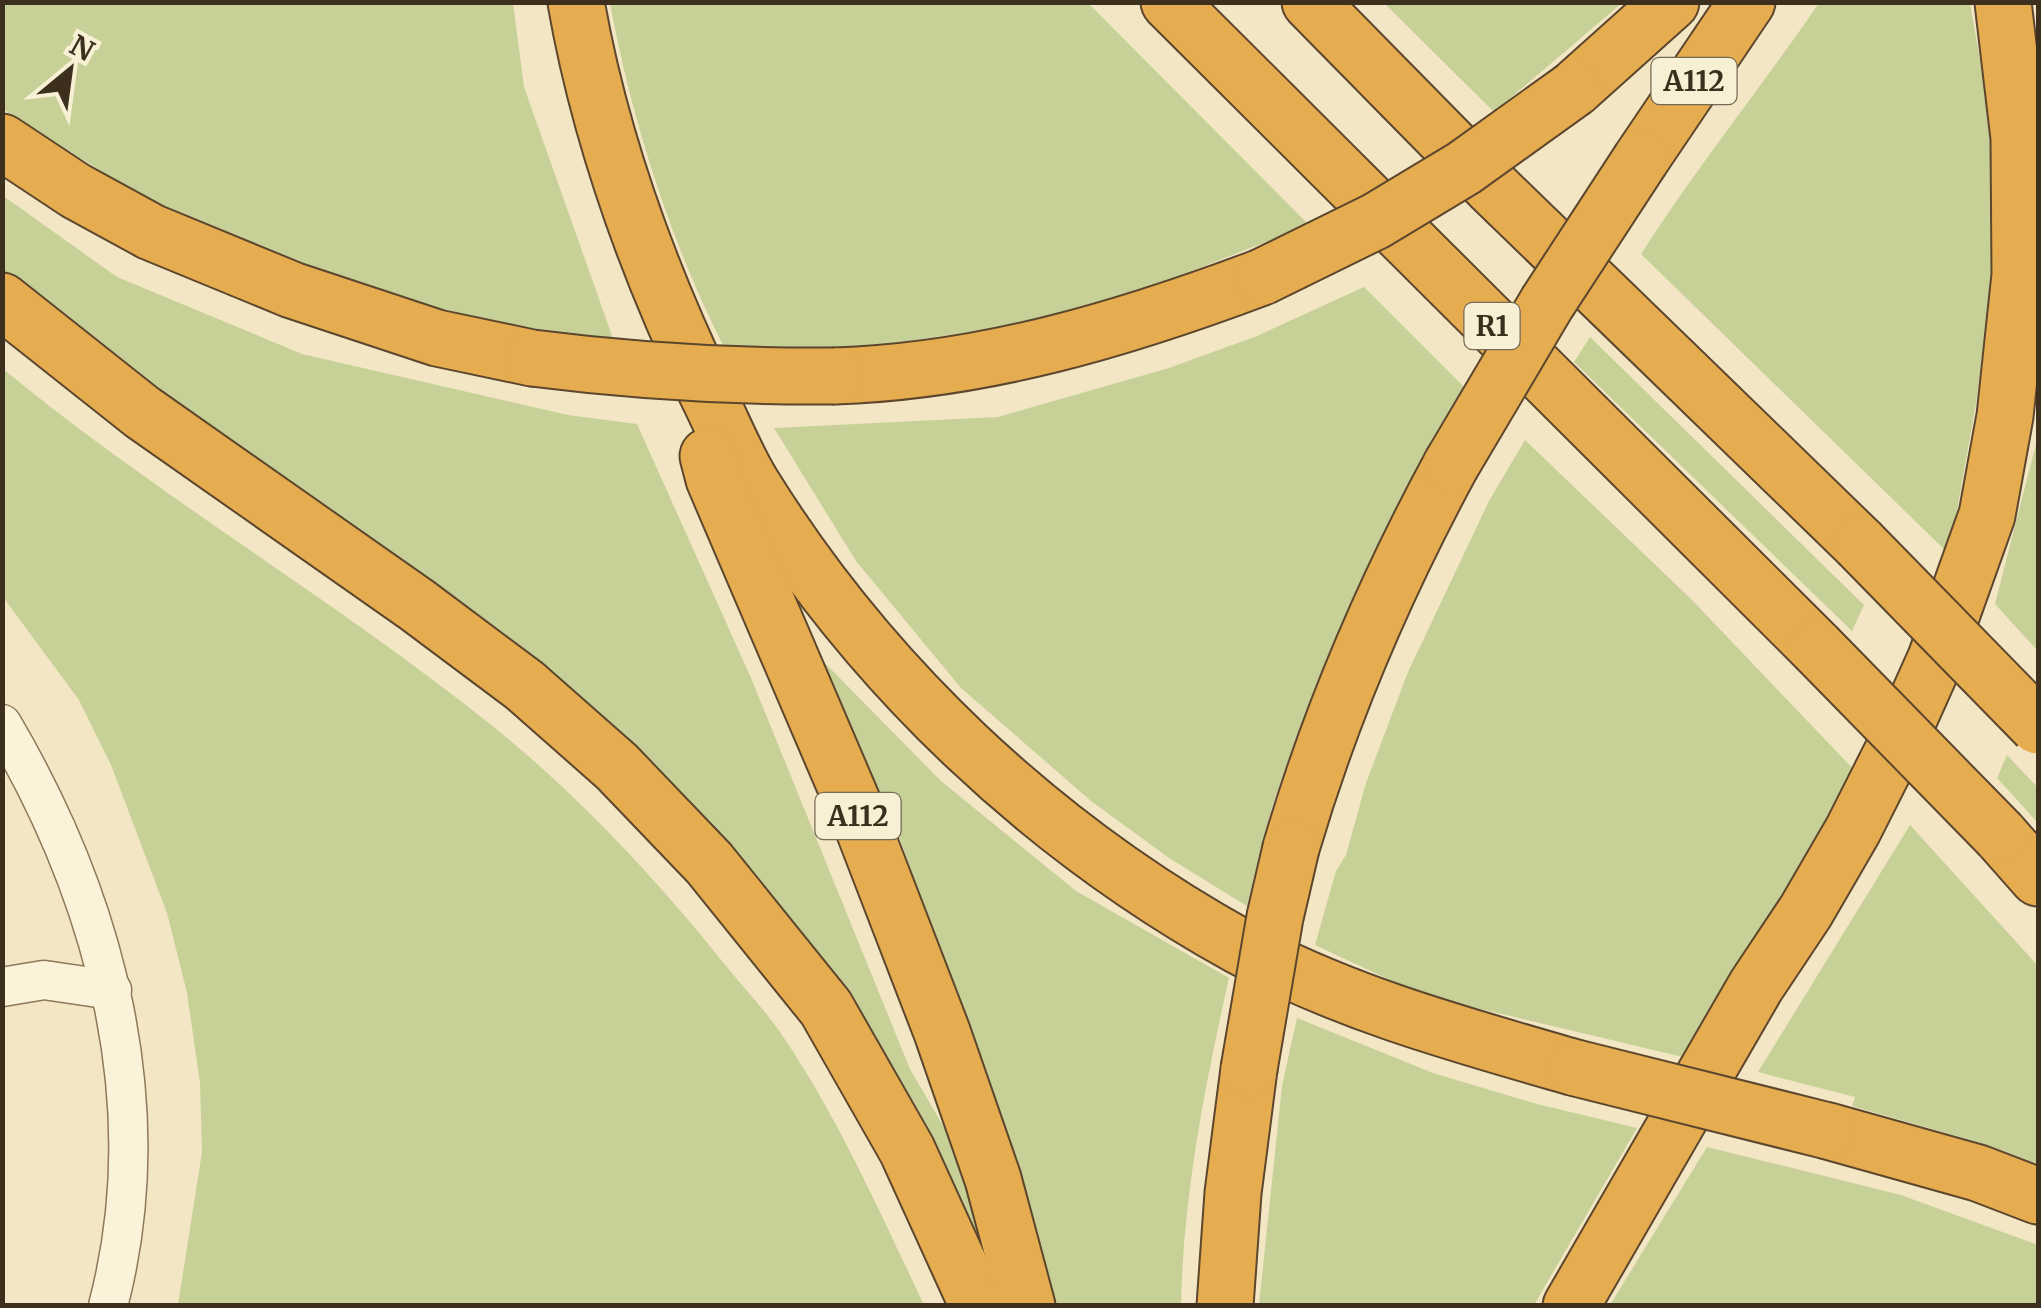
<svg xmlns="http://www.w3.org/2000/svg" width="2041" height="1308" viewBox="0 0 2041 1308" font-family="Merriweather,serif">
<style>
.green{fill:#c7d197}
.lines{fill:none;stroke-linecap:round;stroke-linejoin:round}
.minor-casing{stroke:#8e7859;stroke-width:41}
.highway-casing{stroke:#5c462d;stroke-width:59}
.minor{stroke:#fbf3d9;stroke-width:38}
.highway{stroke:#e6ac50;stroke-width:55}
.highway-bridge-casing{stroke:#5c462d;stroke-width:59;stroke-linecap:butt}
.highway-bridge{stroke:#e6ac50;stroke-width:55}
.labels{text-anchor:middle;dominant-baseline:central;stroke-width:10;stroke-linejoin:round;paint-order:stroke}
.shield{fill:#f8f0d5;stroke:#756955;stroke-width:2.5}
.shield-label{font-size:28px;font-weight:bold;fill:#3d2f1e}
</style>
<rect width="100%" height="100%" fill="#f2e6c5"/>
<g class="green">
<polygon points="2,3 513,3 524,87 615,344 362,297 137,194 3,109"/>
<path d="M 610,3 L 1088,3 L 1309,225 L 1110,303 L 1003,327 L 826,353 L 727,353 C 671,245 632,122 610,3 Z"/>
<polygon points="1384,3 1622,3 1494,112"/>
<path d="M 1819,3 L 1970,3 L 1988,105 L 1996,245 L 1976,404 L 1949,554 L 1641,254 C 1696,168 1761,88 1819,3 Z"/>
<polygon points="2,195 117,277 302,354 568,415 637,424 751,678 910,1069 949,1136 1003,1297 619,743 382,546 87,345 3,274"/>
<path d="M 1364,287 L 1464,387 L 1430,442 L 1435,449 C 1375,561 1317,674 1276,795 C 1264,831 1256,869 1247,906 L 1169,858 L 1091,801 L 961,688 L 856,561 L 774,428 L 998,417 L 1169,368 L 1257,336 Z"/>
<polygon points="1590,337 1864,605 1852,631 1574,362"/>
<path d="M 2,368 C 158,497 333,598 490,724 C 577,794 653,875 722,961 C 743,987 766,1011 784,1038 C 840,1121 881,1215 924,1305 L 178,1305 L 202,1152 L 200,1083 L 187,993 L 167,913 L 111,765 L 79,700 L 3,597 Z"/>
<polygon points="2038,436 2038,651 1995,604"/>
<polygon points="1525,440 1691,599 1859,775 1683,1057 1422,995 1315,945 1336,871 1346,855 1366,783 1408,672 1489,501"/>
<path d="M 810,648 L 941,781 L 1076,891 L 1229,978 C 1205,1085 1183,1196 1181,1305 L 1051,1305 L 1021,1185 L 900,839 Z"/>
<polygon points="2007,755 2038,788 2038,823 1997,778"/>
<polygon points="1910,825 2038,966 2038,1164 1974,1141 1852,1106 1855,1097 1758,1072"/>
<polygon points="1297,1018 1433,1073 1537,1104 1637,1128 1534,1305 1259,1305 1282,1086"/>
<polygon points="1707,1147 1901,1195 2038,1245 2038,1305 1610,1305"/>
</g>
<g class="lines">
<g class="minor-casing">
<g id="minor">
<path d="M 2,724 C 105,899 161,1105 108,1306"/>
<polyline points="2,987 44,980 112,990"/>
</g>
</g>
<g class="highway-casing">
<g id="highway">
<path d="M 576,2 C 600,139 647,268 707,393 C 722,423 735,456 752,484 C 871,676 1042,837 1239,946 C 1344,1003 1461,1035 1576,1068"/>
<polyline points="1169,2 1816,647"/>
<polyline points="1310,2 1492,187 1859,543"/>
<polyline points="1574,89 1671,2"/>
<polyline points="2,142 76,191 151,232 292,290 437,338 532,358"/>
<polyline points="1641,159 1747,2"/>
<polyline points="2,301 142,412 417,605 524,685 617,767 709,863 826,1008 907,1150 978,1306"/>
<path d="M 835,376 C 984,371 1124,329 1262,277"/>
<polyline points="708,456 714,479 863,827 942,1032 993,1179 1027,1306"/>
<polyline points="2000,835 2038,878"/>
<path d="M 1291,848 C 1330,715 1385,587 1451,465"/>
<polyline points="1828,1131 1978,1173 2038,1196"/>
<polyline points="1225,1306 1233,1193 1249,1069"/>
<polyline points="1571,1306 1756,986 1806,911 1853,830 1906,725 1936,658 1987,515 2005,416 2020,275 2019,138 2003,2"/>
</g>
</g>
<use href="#minor" class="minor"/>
<use href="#highway" class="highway"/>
<g class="highway-bridge-casing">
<g id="highway-bridge">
<polyline points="1262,277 1376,221 1464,168 1574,89"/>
<path d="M 532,358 C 634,371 733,377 835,376"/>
<polyline points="1451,465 1547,303 1641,159"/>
<polyline points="1859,543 2038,726"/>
<polyline points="1816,647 2000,835"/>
<polyline points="1576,1068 1828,1131"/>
<polyline points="1249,1069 1275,917 1291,848"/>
</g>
</g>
<use href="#highway-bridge" class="highway-bridge"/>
</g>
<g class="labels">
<g class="shield">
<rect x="1651.5" y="58" width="85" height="46" rx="8"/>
<rect x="1464.5" y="303" width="55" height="46" rx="8"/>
<rect x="815.5" y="793" width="85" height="46" rx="8"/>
</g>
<g class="shield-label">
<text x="1694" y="81">A112</text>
<text x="1492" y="326">R1</text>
<text x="858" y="816">A112</text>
</g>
</g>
<rect width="2041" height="1308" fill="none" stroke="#3d2f1e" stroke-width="10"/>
<g transform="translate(70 70) rotate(29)" stroke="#f8f0d5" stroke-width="8" paint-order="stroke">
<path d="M0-8L18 38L0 25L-18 38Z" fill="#3d2f1e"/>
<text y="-15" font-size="28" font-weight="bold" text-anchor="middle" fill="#3d2f1e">N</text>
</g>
</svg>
